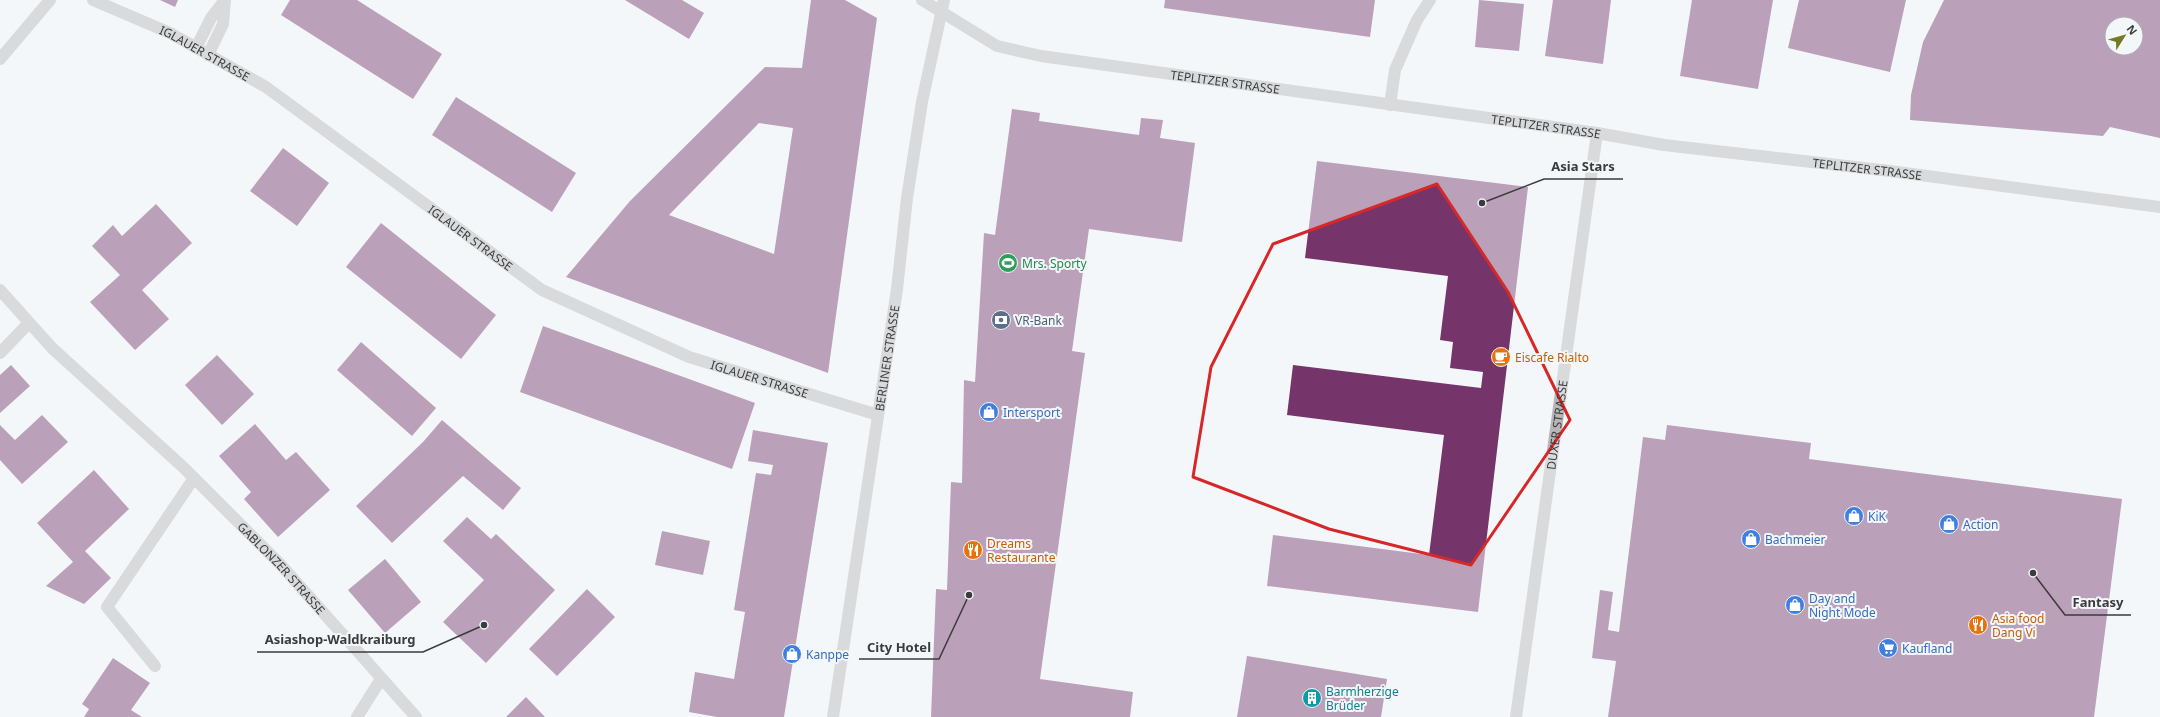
<svg xmlns="http://www.w3.org/2000/svg" width="2160" height="717" viewBox="0 0 2160 717" font-family="'Noto Sans',sans-serif">
<style>
.building{fill:#75356b;fill-rule:evenodd}
.lines{fill:none;stroke-linecap:round;stroke-linejoin:round}
.minor{stroke:#b7b5b6;stroke-width:12}
.marked{fill:none;stroke:#d62828;stroke-width:3;stroke-linejoin:round}
.labels{text-anchor:middle;dominant-baseline:central;stroke-width:4;stroke-linejoin:round;paint-order:stroke}
.street-label{font-size:12px;fill:#3a3b3c;stroke:#f4f7fa}
.leisure-label{font-size:12px;fill:#27864d;stroke:#f4f7fa;text-anchor:start}
.service-label{font-size:12px;fill:#4e5e75;stroke:#f4f7fa;text-anchor:start}
.food-label{font-size:12px;fill:#c56008;stroke:#f4f7fa;text-anchor:start}
.shop-label{font-size:12px;fill:#366cbe;stroke:#f4f7fa;text-anchor:start}
.culture-label{font-size:12px;fill:#0d838f;stroke:#f4f7fa;text-anchor:start}
.leader{fill:none;stroke:#3a3b3c;stroke-width:1.5}
.callout-dot{fill:#3a3b3c;stroke:#f4f7fa;stroke-width:1.5}
.callout-label{font-size:13px;text-anchor:middle;font-weight:bold;fill:#3a3b3c;stroke:#f4f7fa;stroke-width:4;stroke-linejoin:round;paint-order:stroke}
</style>
<rect width="100%" height="100%" fill="#f4f7fa"/>
<g class="building">
<polygon points="160,0 178,0 175,7"/>
<polygon points="290,0 357,0 442,54 413,99 281,15"/>
<polygon points="625,0 682,0 704,13 689,39"/>
<path d="M 811,0 L 845,0 L 877,18 L 828,373 L 566,277 L 630,201 L 765,67 L 802,68 ZM 759,123 L 793,128 L 774,254 L 669,215 Z"/>
<polygon points="1165,0 1375,0 1370,37 1164,8"/>
<polygon points="1479,0 1524,4 1519,51 1475,47"/>
<polygon points="1553,0 1611,0 1603,64 1545,56"/>
<polygon points="1692,0 1773,0 1758,89 1680,76"/>
<polygon points="1799,0 1906,0 1890,72 1788,48"/>
<path d="M 1944,0 L 2160,0 L 2160,138 L 2110,127 L 2103,136 L 1910,120 L 1911,95 L 1923,42 ZM 2112,24 L 2136,24 L 2136,48 L 2112,48 Z"/>
<polygon points="456,97 576,173 552,212 432,135"/>
<polygon points="1012,109 1040,113 1039,121 1139,135 1141,118 1163,120 1160,138 1195,143 1182,242 1089,229 1072,351 1085,353 1040,679 1133,692 1130,717 931,717 936,589 947,590 951,482 962,483 964,380 975,382 984,233 995,235"/>
<polygon points="283,148 329,183 297,226 250,191"/>
<polygon points="1317,161 1528,187 1478,612 1267,586 1273,535 1429,555 1444,435 1287,415 1293,365 1481,388 1483,372 1450,368 1453,342 1440,340 1448,276 1305,258"/>
<polygon points="156,204 192,243 142,290 169,319 135,350 90,302 120,275 92,246 113,225 122,236"/>
<polygon points="381,223 496,315 461,359 346,267"/>
<polygon points="543,326 755,403 732,469 520,392"/>
<polygon points="361,342 436,408 412,436 337,370"/>
<polygon points="217,355 254,394 222,425 185,385"/>
<polygon points="11,365 30,386 0,413 0,375"/>
<polygon points="42,415 68,442 22,484 0,460 0,425 15,440"/>
<polygon points="442,420 521,488 503,510 463,476 392,543 356,506 423,442"/>
<polygon points="255,424 286,460 296,452 330,490 278,537 244,499 251,492 219,456"/>
<polygon points="1667,425 1811,443 1809,459 2122,499 2094,717 1608,717 1616,661 1592,658 1600,590 1613,592 1608,630 1619,632 1643,437 1665,440"/>
<polygon points="753,430 828,443 784,717 717,717 689,712 695,672 734,679 745,612 734,610 756,473 771,475 773,465 748,461"/>
<polygon points="94,470 129,509 85,551 111,578 84,604 46,586 73,562 37,523"/>
<polygon points="467,517 491,539 496,534 555,590 486,663 443,622 484,580 443,541"/>
<polygon points="662,531 710,541 703,575 655,565"/>
<polygon points="385,559 421,602 385,633 348,590"/>
<polygon points="587,589 615,617 557,676 529,649"/>
<polygon points="1247,656 1387,679 1381,717 1237,717"/>
<polygon points="113,658 150,683 131,710 142,717 84,717 89,709 82,704"/>
<polygon points="526,697 545,717 506,717"/>
</g>
<g class="lines">
<g class="minor">
<path id="s1" d="M 93,0 L 170,33 L 266,87 L 542,290 L 689,357 L 878,415"/>
<path id="s2" d="M 922,0 L 997,46 L 1041,56 L 1597,133 L 1664,145 L 1890,171 L 2160,207"/>
<polyline points="196,48 211,18 225,0"/>
<polyline points="208,55 223,24 225,0"/>
<polyline points="0,59 50,0"/>
<polyline points="1390,105 1395,70 1417,20 1430,0"/>
<path id="s3" d="M 0,290 L 52,348 L 183,467 L 281,565 L 416,717"/>
<polyline points="0,353 29,323"/>
<polyline points="155,666 107,607 194,478"/>
<polyline points="357,717 381,679"/>
<path id="s4" d="M 833,717 L 897,289 L 907,198 L 922,102 L 944,0"/>
<path id="s5" d="M 1516,717 L 1597,133"/>
</g>
</g>
<path d="M0 0H2160V717H0ZM 1437,184 L 1508,292 L 1570,420 L 1471,565 L 1329,529 L 1193,477 L 1211,367 L 1273,244 Z" fill="#f4f7fa" fill-opacity=".55" fill-rule="evenodd"/>
<path class="marked" d="M 1437,184 L 1508,292 L 1570,420 L 1471,565 L 1329,529 L 1193,477 L 1211,367 L 1273,244 Z"/>
<defs>
<g id="stadium-disc" transform="scale(1)"><circle r="9.5" fill="#2e9e5b" stroke="#f4f7fa"/><path d="M0-5a6.5 5 0 1 0 0 10a6.5 5 0 1 0 0-10ZM-3.5-1.8h7v3.6h-7Z" fill="#fff"/></g>
<g id="bank-disc" transform="scale(1)"><circle r="9.5" fill="#5c6f8a" stroke="#f4f7fa"/><path d="M-6-4H6V4H-6ZM0-2.3a2.3 2.3 0 1 0 0 4.6a2.3 2.3 0 1 0 0-4.6Z" fill="#fff"/></g>
<g id="cafe-disc" transform="scale(1)"><circle r="9.5" fill="#e8710a" stroke="#f4f7fa"/><path d="M-5.5-4.5H6V0H3Q3 3.5 0 3.5H-2.5Q-5.5 3.5-5.5 0ZM3-3.2v2h1.7v-2ZM-6 4.5H4V6H-6Z" fill="#fff"/></g>
<g id="shop-disc" transform="scale(1)"><circle r="9.5" fill="#3f7fe0" stroke="#f4f7fa"/><path d="M-5-2.5h2.3a2.7 3.5 0 0 1 5.4 0H5L5.5 6h-11ZM-1.5-2.5h3a1.5 2.3 0 0 0-3 0Z" fill="#fff"/></g>
<g id="restaurant-disc" transform="scale(1)"><circle r="9.5" fill="#e8710a" stroke="#f4f7fa"/><path d="M-5-6h1v4h1v-4h1v4h1v-4h1v5L-1.5 .5V6h-2V.5L-5-1ZM5-6V6H3V1.5H1.5Q1.5-4 5-6Z" fill="#fff"/></g>
<g id="supermarket-disc" transform="scale(1)"><circle r="9.5" fill="#3f7fe0" stroke="#f4f7fa"/><path d="M-6-5.5h2.5l.6 2H6L4.5 2H-2.5L-4.4-4H-6ZM-1.5 3.2a1.3 1.3 0 1 0 .1 0ZM3 3.2a1.3 1.3 0 1 0 .1 0Z" fill="#fff"/></g>
<g id="building-disc" transform="scale(1)"><circle r="9.5" fill="#0f9aa8" stroke="#f4f7fa"/><path d="M-4-6H4V6H1V3H-1V6H-4ZM-2.5-4.3h1.7v1.8h-1.7ZM.8-4.3h1.7v1.8H.8ZM-2.5-1h1.7V.8h-1.7ZM.8-1h1.7V.8H.8Z" fill="#fff"/></g>
</defs>
<g fill-rule="evenodd">
<use href="#stadium-disc" x="1008" y="263"/>
<use href="#bank-disc" x="1001" y="320"/>
<use href="#cafe-disc" x="1501" y="357"/>
<use href="#shop-disc" x="989" y="412"/>
<use href="#shop-disc" x="1854" y="516"/>
<use href="#shop-disc" x="1949" y="524"/>
<use href="#shop-disc" x="1751" y="539"/>
<use href="#restaurant-disc" x="973" y="550"/>
<use href="#shop-disc" x="1795" y="605"/>
<use href="#restaurant-disc" x="1978" y="625"/>
<use href="#supermarket-disc" x="1888" y="648"/>
<use href="#shop-disc" x="792" y="654"/>
<use href="#building-disc" x="1312" y="698"/>
</g>
<g class="labels">
<g class="street-label">
<text stroke="none"><textPath href="#s1" startOffset="124">IGLAUER STRASSE</textPath></text>
<text stroke="none"><textPath href="#s2" startOffset="319">TEPLITZER STRASSE</textPath></text>
<text stroke="none"><textPath href="#s2" startOffset="643">TEPLITZER STRASSE</textPath></text>
<text stroke="none"><textPath href="#s2" startOffset="967">TEPLITZER STRASSE</textPath></text>
<text stroke="none"><textPath href="#s1" startOffset="448">IGLAUER STRASSE</textPath></text>
<text stroke="none"><textPath href="#s4" startOffset="363">BERLINER STRASSE</textPath></text>
<text stroke="none"><textPath href="#s1" startOffset="772">IGLAUER STRASSE</textPath></text>
<text stroke="none"><textPath href="#s5" startOffset="295">DUXER STRASSE</textPath></text>
<text stroke="none"><textPath href="#s3" startOffset="396">GABLONZER STRASSE</textPath></text>
</g>
<g class="leisure-label">
<text x="1022" y="263">Mrs. Sporty</text>
</g>
<g class="service-label">
<text x="1015" y="320">VR-Bank</text>
</g>
<g class="food-label">
<text x="1515" y="357">Eiscafe Rialto</text>
<text x="987" y="543">Dreams<tspan x="987" dy="14">Restaurante</tspan></text>
<text x="1992" y="618">Asia food<tspan x="1992" dy="14">Dang Vi</tspan></text>
</g>
<g class="shop-label">
<text x="1003" y="412">Intersport</text>
<text x="1868" y="516">KiK</text>
<text x="1963" y="524">Action</text>
<text x="1765" y="539">Bachmeier</text>
<text x="1809" y="598">Day and<tspan x="1809" dy="14">Night Mode</tspan></text>
<text x="1902" y="648">Kaufland</text>
<text x="806" y="654">Kanppe</text>
</g>
<g class="culture-label">
<text x="1326" y="691">Barmherzige<tspan x="1326" dy="14">Brüder</tspan></text>
</g>
</g>
<path class="leader" d="M1482 203L1544 179H1623M2033 573L2065 615H2131M484 625L423 652H257M969 595L939 659H859"/>
<g class="callout-dot">
<circle cx="1482" cy="203" r="4"/>
<circle cx="2033" cy="573" r="4"/>
<circle cx="484" cy="625" r="4"/>
<circle cx="969" cy="595" r="4"/>
</g>
<g class="callout-label">
<text x="1583" y="171">Asia Stars</text>
<text x="2098" y="607">Fantasy</text>
<text x="340" y="644">Asiashop-Waldkraiburg</text>
<text x="899" y="652">City Hotel</text>
</g>
<g transform="translate(2124 36) rotate(53)"><circle r="19" fill="#f4f7fa" stroke="#aaacae"/>
<path d="M0-3L7 15L0 10L-7 15Z" fill="#737b26"/>
<text y="-6" font-size="11" font-weight="bold" text-anchor="middle" fill="#3a3b3c">N</text>
</g>
</svg>
